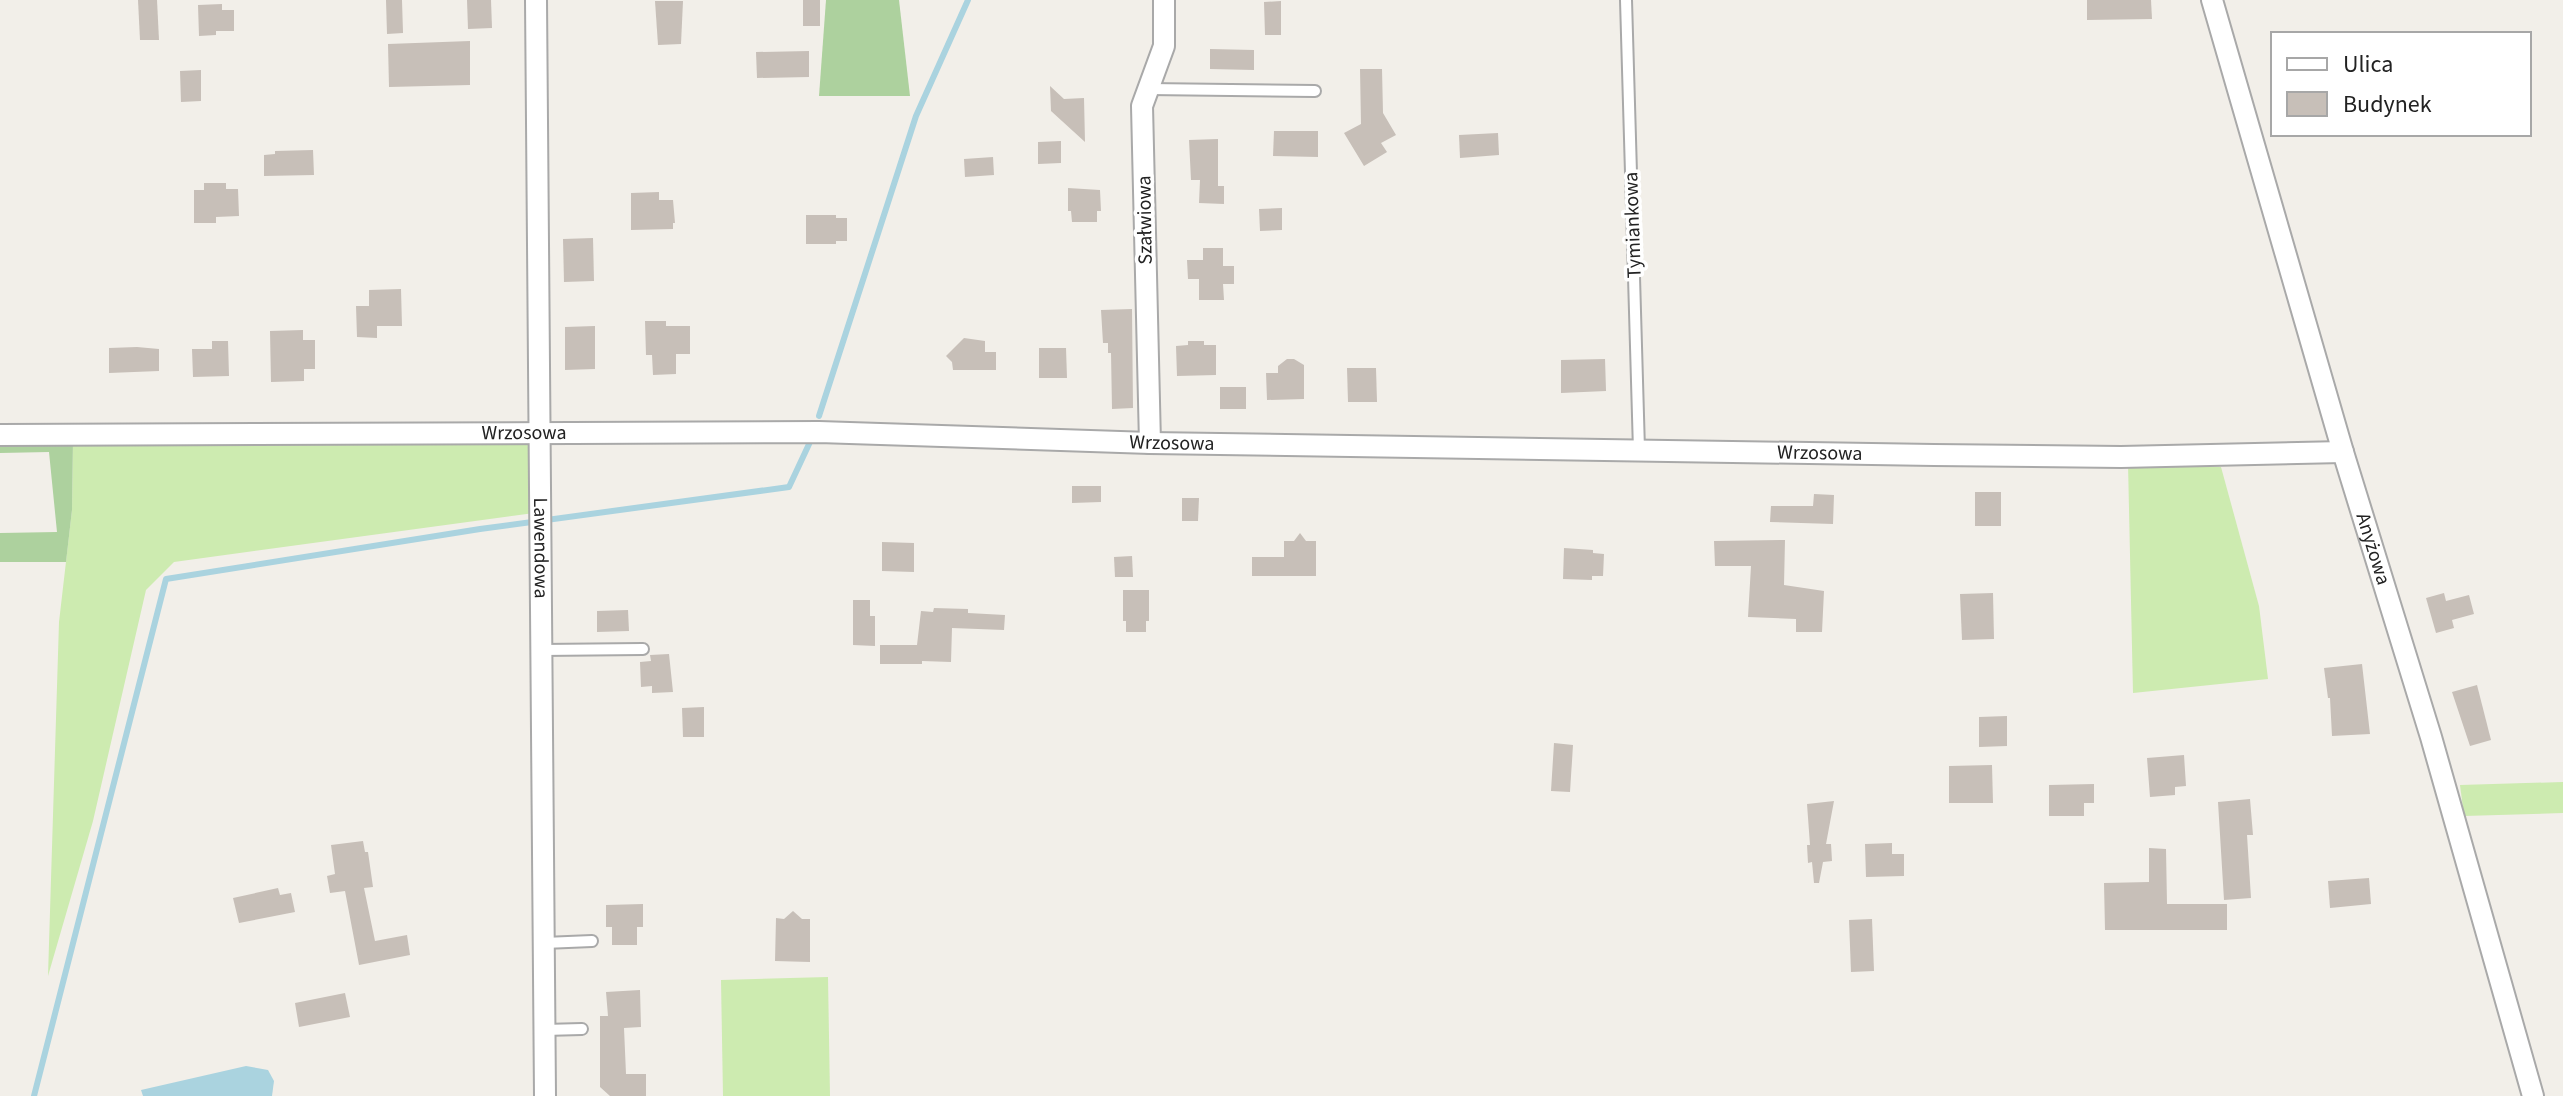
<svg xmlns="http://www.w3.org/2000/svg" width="2563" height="1096" viewBox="0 0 2563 1096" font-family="'Source Sans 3',sans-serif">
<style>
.grass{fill:#cdebb0}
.forest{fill:#add19e}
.water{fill:#aad3df}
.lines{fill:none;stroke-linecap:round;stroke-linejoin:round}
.stream{stroke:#aad3df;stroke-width:6}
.building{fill:#c7bfb8}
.service-casing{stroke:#a9a9a9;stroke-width:14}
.minor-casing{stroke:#a9a9a9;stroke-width:24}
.service{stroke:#fff;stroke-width:10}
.minor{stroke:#fff;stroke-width:20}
.labels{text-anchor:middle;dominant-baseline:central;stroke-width:7;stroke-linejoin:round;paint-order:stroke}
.street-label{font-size:20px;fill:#222;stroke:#fff}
</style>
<rect width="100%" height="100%" fill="#f2efe9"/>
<g class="grass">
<polygon points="535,437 534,513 174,562 146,590 93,821 48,976 59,622 72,510 73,441"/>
<polygon points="2128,463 2221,467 2259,606 2268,679 2133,693"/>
<polygon points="2563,782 2563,813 2464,816 2460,785"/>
<polygon points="828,977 830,1096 723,1096 721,980"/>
</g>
<g class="forest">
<polygon points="826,0 899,0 910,96 819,96"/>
<polygon points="73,441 72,510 66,562 0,562 0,533 57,532 49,452 0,453 0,442"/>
</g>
<polygon class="water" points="246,1066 268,1070 274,1081 272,1096 143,1096 141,1090"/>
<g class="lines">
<g class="stream">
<polyline points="819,416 916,116 968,0"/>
<polyline points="34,1096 166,579 480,529 789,487 810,442"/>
</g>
</g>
<g class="building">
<polygon points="138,0 157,0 159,40 140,40"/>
<polygon points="386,0 402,0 403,33 387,34"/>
<polygon points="467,0 491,0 492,28 468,29"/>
<rect x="803" y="0" width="17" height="26"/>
<polygon points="2087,0 2151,0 2152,19 2087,20"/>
<polygon points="655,1 683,1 681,44 658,45"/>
<polygon points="1281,1 1281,35 1265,35 1264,2"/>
<polygon points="222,4 222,10 234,10 234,31 216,31 216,35 199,36 198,5"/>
<polygon points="470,41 470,85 389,87 388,44"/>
<polygon points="1210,49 1254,50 1254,70 1210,69"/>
<polygon points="809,51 809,77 757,78 756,52"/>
<polygon points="1360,69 1382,69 1383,113 1396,135 1381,143 1387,152 1364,166 1344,133 1361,124"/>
<polygon points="201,70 201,101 181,102 180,71"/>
<polygon points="1050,86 1064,99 1084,98 1085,142 1051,111"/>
<polygon points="1274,131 1318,131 1318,157 1273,156"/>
<polygon points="1498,133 1499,155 1460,158 1459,135"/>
<polygon points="1218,139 1218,186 1224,186 1224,204 1199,203 1200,180 1191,180 1189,140"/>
<polygon points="1061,141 1061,163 1038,164 1038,142"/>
<polygon points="313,150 314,175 264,176 264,155 275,154 275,151"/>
<polygon points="993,157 994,175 965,177 964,159"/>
<polygon points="204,183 226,183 226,189 238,189 239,216 216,217 216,223 194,223 194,190 204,190"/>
<polygon points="1068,188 1100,190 1101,211 1097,211 1097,222 1072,222 1071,211 1068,211"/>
<polygon points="659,192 659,200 673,200 675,223 673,223 673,229 631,230 631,193"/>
<polygon points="1282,208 1282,230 1260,231 1259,209"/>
<polygon points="806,215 836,215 836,218 847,218 847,241 836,241 836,244 806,244"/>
<polygon points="593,238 594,281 564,282 563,239"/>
<polygon points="1203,248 1223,248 1223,266 1234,266 1234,284 1223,284 1224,300 1199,300 1199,279 1188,279 1187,260 1203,260"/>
<polygon points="401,289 402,326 377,326 377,338 357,337 356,306 369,306 369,290"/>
<polygon points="1132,309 1133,408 1112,409 1111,353 1108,353 1108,343 1103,343 1101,310"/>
<polygon points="645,321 666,321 666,326 690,326 690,354 676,354 676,374 653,375 652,355 646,355"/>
<polygon points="595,326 595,369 565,370 565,327"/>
<polygon points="303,330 303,340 315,340 315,369 304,369 304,381 271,382 270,331"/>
<polygon points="964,338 985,341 985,352 996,352 996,370 953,370 952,362 946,356"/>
<polygon points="212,341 228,341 229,376 193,377 192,349 212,349"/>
<polygon points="1188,341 1204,341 1204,345 1216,345 1216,375 1177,376 1176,346 1188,345"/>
<polygon points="137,347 159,349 159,371 109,373 109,348"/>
<polygon points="1039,348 1066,348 1067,378 1039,378"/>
<polygon points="1287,359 1294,359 1304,365 1304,399 1267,400 1266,373 1278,373 1278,366"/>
<polygon points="1605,359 1606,391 1561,393 1561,360"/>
<polygon points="1347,368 1376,368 1377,402 1348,402"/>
<rect x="1220" y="387" width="26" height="22"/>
<polygon points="1072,486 1101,486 1101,502 1072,503"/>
<rect x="1975" y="492" width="26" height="34"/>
<polygon points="1814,494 1834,495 1833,524 1770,522 1771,506 1813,506"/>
<polygon points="1182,498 1199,498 1198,521 1182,521"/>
<polygon points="1300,533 1306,541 1316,541 1316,576 1252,576 1252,557 1284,557 1284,541 1294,541"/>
<polygon points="1785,540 1784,585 1824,591 1822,632 1796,632 1796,619 1748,617 1751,566 1715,566 1714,541"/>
<polygon points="882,542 914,543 914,572 882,571"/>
<polygon points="1564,548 1593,550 1593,553 1604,554 1603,576 1592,576 1592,580 1563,579"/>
<polygon points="1132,556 1133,577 1115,577 1114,557"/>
<polygon points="1123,590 1149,590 1149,621 1146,621 1146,632 1126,632 1126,621 1123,621"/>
<polygon points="1993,593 1994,639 1962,640 1960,594"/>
<polygon points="2444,593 2446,601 2469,595 2474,614 2452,620 2454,628 2436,633 2426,598"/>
<polygon points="853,600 870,600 870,616 875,616 875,646 853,645"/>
<polygon points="934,608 968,609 968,613 1005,615 1004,630 952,628 951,662 922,661 922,664 880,664 880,645 917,645 921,611 933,612"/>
<polygon points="628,610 629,631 597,632 597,611"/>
<polygon points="669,654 673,692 652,693 652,686 641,687 640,662 651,661 650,655"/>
<polygon points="2362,664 2370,734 2332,736 2330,698 2328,698 2324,668"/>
<polygon points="2477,685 2491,740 2470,746 2452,692"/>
<polygon points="704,707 704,737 683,737 682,708"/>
<polygon points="2007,716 2007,746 1979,747 1979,717"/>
<polygon points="1554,743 1573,745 1570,792 1551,791"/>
<polygon points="2184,755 2186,786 2175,787 2175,795 2150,797 2147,758"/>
<polygon points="1992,765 1993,803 1949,803 1949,766"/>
<polygon points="2094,784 2094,803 2084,803 2084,816 2049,816 2049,785"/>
<polygon points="2250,799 2253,835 2247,835 2251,898 2224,900 2218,802"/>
<polygon points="1834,801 1826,844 1831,844 1832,861 1823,862 1819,883 1814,883 1812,862 1808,863 1807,845 1810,845 1807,804"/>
<polygon points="363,841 365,852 368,852 373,887 364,888 375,941 407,935 410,955 359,965 345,891 330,893 327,876 335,874 331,845"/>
<polygon points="1892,843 1892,854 1904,854 1904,876 1866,877 1865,844"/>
<polygon points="2149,848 2166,849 2167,904 2227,904 2227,930 2105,930 2104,883 2149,882"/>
<polygon points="2369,878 2371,904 2330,908 2328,881"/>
<polygon points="278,888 280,895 291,893 295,912 239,923 233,898"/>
<polygon points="643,904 643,927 637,927 637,945 612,945 612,927 606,927 606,905"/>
<polygon points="793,911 802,919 810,919 810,962 775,961 776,918 784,919"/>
<polygon points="1872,919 1874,971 1851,972 1849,920"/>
<polygon points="640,990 641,1027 624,1028 626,1074 646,1074 646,1096 610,1096 600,1087 600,1016 608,1016 606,992"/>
<polygon points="345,993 350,1017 299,1027 295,1003"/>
</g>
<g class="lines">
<g class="service-casing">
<g id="service">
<polyline points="1626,0 1639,450"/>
<polyline points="1148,89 1315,91"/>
<polyline points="541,650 643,649"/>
<polyline points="544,943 592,941"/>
<polyline points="544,1030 582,1029"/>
</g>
</g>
<g class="minor-casing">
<g id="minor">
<path id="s1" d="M 536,0 L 545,1096"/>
<path id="s2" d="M 2212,0 L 2343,452 L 2431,737 L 2533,1096"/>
<path id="s3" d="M 0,435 L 819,432 L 1150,443 L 1934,455 L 2121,457 L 2343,452"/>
<polyline points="1150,443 1142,106 1164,46 1164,0"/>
</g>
</g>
<use href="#service" class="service"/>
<use href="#minor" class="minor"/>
</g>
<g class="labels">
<g class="street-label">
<text transform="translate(1145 220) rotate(-91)">Szałwiowa</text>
<text transform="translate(1633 225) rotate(-92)">Tymiankowa</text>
<text stroke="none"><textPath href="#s3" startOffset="524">Wrzosowa</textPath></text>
<text stroke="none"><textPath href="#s3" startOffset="1172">Wrzosowa</textPath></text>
<text stroke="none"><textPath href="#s3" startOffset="1820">Wrzosowa</textPath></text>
<text stroke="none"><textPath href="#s1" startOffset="548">Lawendowa</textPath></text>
<text stroke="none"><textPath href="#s2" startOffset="572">Anyżowa</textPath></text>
</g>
</g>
<rect x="2271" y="32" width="260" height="104" fill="#ffffff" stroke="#a7a7a7" stroke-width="2"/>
<rect x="2287" y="58" width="40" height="12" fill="#ffffff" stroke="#a7a7a7" stroke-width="2"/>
<text x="2343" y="72" font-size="24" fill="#222222">Ulica</text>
<rect x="2287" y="92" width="40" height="24" fill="#c7bfb8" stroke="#a7a7a7" stroke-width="2"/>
<text x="2343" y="112" font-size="24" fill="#222222">Budynek</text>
</svg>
